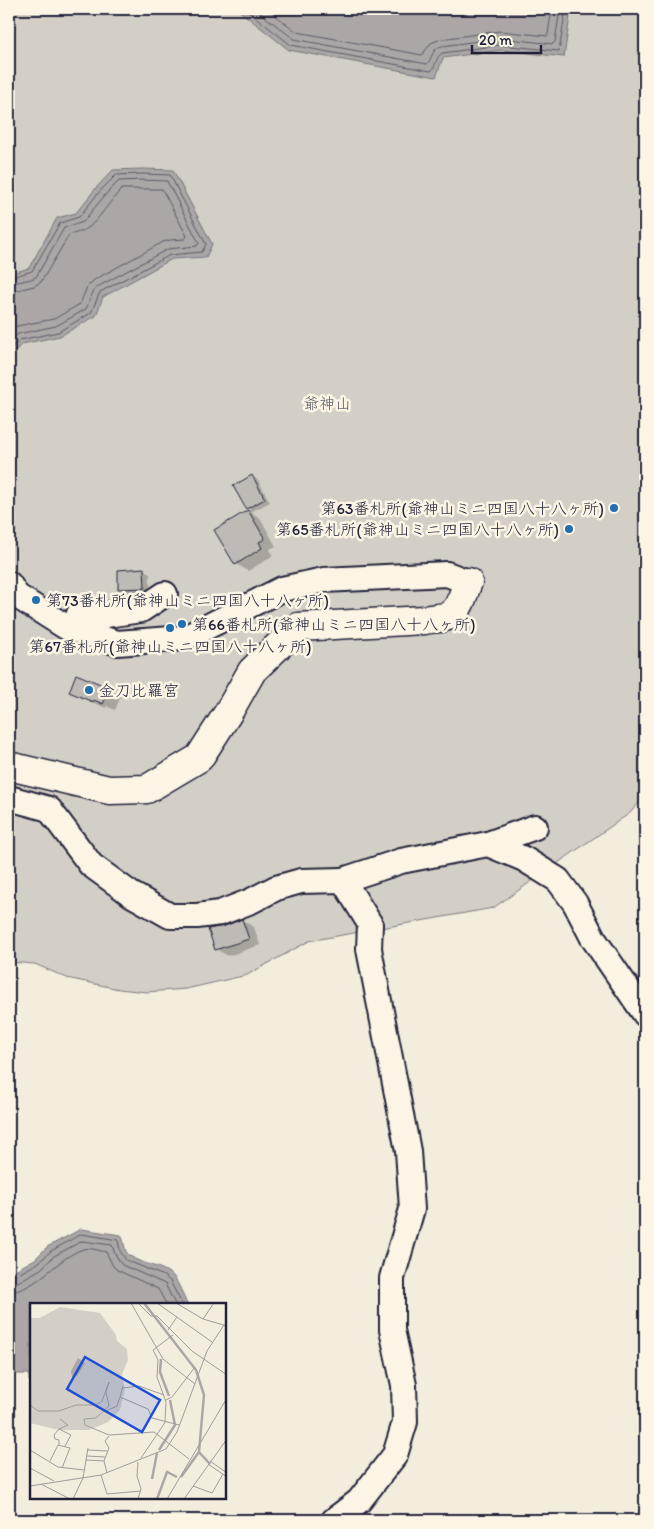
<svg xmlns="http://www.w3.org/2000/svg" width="654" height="1529" viewBox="0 0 654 1529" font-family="Itim,'Klee One',sans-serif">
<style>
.green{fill:#d4cfc6;stroke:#7b7880}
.water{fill:#aca7a6;stroke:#75727b}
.shadow{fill:#0003}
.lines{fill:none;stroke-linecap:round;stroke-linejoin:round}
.shore{stroke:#595766;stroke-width:1}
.building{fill:#bfbab6;stroke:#22223b}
.street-casing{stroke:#22223b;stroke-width:28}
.secondary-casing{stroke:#22223b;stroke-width:31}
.street{stroke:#fcf5e5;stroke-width:24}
.secondary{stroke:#fcf5e5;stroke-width:28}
.poi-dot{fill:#1f6fb2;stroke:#fcf5e5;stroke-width:2}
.labels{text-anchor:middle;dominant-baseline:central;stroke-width:5;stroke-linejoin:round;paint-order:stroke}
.park-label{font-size:16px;fill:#575665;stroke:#fcf5e5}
.poi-label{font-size:16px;fill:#22223b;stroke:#fcf5e5;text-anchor:start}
.inset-river{fill:none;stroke:#aca7a6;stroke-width:2.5}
.inset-road{fill:none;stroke:#9f9c9d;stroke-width:1}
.view{fill:#1d4ed8;fill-opacity:0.15;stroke:#1d4ed8;stroke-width:2.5}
.inset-edge{fill:none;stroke:#22223b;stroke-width:2.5}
</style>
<rect width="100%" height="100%" fill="#f3edde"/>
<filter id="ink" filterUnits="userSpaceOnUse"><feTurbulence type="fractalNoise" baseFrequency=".02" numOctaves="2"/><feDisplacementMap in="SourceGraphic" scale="10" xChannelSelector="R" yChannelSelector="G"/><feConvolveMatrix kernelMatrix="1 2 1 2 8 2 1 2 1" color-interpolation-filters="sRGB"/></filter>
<g filter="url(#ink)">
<polygon class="green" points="9,9 645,9 645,796 630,813 493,908 309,941 247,975 186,989 147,992 119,989 67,978 35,964 9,962"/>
<g class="water">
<polygon points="237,9 571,9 564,57 501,50 443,58 436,77 289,50"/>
<polygon points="142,169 173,170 212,244 206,257 172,259 103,297 96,316 60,336 22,344 9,357 9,274 29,268 57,218 76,213 96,188 113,170"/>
<path d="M 81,1229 L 121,1235 C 125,1241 123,1251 130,1256 C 142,1265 161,1265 173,1276 C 179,1283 183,1296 187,1304 L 31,1304 L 31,1381 L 29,1381 L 29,1374 L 15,1374 L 12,1379 L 9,1378 L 9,1280 L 10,1273 L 35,1259 L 47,1247 Z"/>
</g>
<g class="shadow">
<polygon points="252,477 258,480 270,502 251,512 260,518 276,546 270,549 273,556 248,571 236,564 216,531 251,510 247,508"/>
<polygon points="144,570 150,573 150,590 125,592 120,588"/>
<polygon points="109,689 121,696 115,710 106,706 106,708 82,698 70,691"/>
<polygon points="242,920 254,927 260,945 228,956 216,949 225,927"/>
</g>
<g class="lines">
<g class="shore">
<path d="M 245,9 L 291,45 L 431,71 C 437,66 435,56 443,53 L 500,45 L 559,51 L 566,9"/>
<path d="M 255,9 L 294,39 L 427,64 C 433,58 431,49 442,46 L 500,38 L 553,44 L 555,42 L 560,9"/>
<polyline points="267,9 297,32 422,55 431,43 441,39 500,31 547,36 548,34 552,9"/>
<polyline points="9,278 32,271 60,223 79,217 100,191 116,175 142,174 170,175 206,244 202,252 170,255 100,292 91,313 58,332 20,340 9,350"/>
<polyline points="9,284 31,279 36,277 64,228 83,222 105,195 119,181 142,180 167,181 199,243 197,246 168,249 97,287 93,292 86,309 56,326 18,334 9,341"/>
<path d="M 9,292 L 34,286 L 41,282 L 69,235 C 75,233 82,232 88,228 C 99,220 110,200 122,189 L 162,189 L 187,236 L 185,239 L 170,240 L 163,242 L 94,280 L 87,287 L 80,304 L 54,319 L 17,326 L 9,331"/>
<polyline points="9,1278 13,1277 38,1263 51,1251 81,1234 118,1240 120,1251 126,1260 164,1276 170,1281 182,1304"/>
<polyline points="9,1284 16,1283 41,1269 54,1256 82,1241 112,1245 115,1254 122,1265 165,1284 175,1304"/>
<path d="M 9,1292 C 36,1291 58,1257 83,1249 C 89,1247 100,1251 106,1252 L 113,1266 L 117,1270 L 158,1289 L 166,1304"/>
</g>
</g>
<g class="building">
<polygon points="252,475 265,499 246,509 233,486"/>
<polygon points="248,510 265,539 259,542 262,548 235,565 214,530"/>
<polygon points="144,568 145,588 118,589 118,570"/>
<polygon points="76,674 110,688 103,704 94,700 93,702 69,692"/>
<polygon points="242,919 249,939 215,950 208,929 225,926"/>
</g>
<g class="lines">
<g class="street-casing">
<g id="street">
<polyline points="9,584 17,596 66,627 117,643 185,638 282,589 324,580 447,574 468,582"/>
<polyline points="73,630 79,614 106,615 141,610 165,594"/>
<polyline points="9,798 49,809 91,865 131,894 170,916 197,916 220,913 251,901 276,888 301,881 343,880"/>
<polyline points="488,844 524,859 558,880 575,903 593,938 645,1014"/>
<polyline points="334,1520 359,1501 395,1455 405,1422 404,1385 392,1330 392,1278 412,1209 408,1151 369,949 370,924 343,880 401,861 488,844 535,827"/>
</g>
</g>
<g class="secondary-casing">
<path id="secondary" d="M 9,766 L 109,790 L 147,789 L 199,758 L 228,713 L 252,671 L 298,627 L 424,620 C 433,618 446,619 453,613 C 461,606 464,591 468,582"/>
</g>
<use href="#street" class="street"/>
<use href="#secondary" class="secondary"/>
</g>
</g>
<g class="poi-dot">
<circle cx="614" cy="508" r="5"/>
<circle cx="569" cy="529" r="5"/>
<circle cx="36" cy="600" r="5"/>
<circle cx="182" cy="624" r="5"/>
<circle cx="170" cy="628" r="5"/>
<circle cx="89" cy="690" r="5"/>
</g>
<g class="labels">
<g class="park-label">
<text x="327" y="403">爺神山</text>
</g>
<g class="poi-label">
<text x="604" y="508" text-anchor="end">第63番札所(爺神山ミニ四国八十八ヶ所)</text>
<text x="559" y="529" text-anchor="end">第65番札所(爺神山ミニ四国八十八ヶ所)</text>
<text x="46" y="600">第73番札所(爺神山ミニ四国八十八ヶ所)</text>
<text x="192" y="624">第66番札所(爺神山ミニ四国八十八ヶ所)</text>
<text x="170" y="646" text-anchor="middle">第67番札所(爺神山ミニ四国八十八ヶ所)</text>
<text x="99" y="690">金刀比羅宮</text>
</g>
</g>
<g transform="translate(30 1303)">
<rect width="196" height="196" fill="#f3edde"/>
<path d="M 30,4 L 70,10 L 86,32 L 87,38 L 97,46 L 98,57 L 92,71 L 95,87 L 90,107 L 78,119 L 59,127 L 29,127 L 0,120 L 0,15 L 10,15 Z" fill="#d4cfc6"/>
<path d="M 48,55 L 55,60 L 47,73 L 42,74 L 41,68 Z" fill="#aca7a6"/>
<path class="inset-river" d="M 114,0 L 166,67 L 174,92 L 169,149 L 180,161M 131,56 L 130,69 L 139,93M 129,147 L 145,122 L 140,97M 151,174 L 169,149M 122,176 L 127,150M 127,196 L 137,169 L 147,174"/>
<path class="inset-road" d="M 101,0 L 133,56 L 165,81M 108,0 L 121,13 L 127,13 L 162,48 L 197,72M 127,0 L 182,39M 146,0 L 173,16 L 197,23M 173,16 L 184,0M 138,27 L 147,14M 79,79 L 76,89 L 79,103 L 66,115 L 54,116 L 55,122 L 79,132 L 124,129 L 159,156M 93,83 L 90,94 L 118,106 L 122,115 L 149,122M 93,85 L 109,83 L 134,92M 136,97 L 142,94 L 165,64M 0,102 L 8,108 L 29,108 L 46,102 L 66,102 L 72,98 L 79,79M 76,108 L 87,103 L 90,94M 135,118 L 136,99 L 127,74 L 128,57 L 123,47 L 143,32M 29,126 L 38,122 L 30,116M 29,142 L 29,137 L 25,136 L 24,132 L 29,126 L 41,132 L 35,143M 0,147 L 28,164 L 54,167M 58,147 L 77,148M 57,153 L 75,154M 111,155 L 136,118M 56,157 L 74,158M 20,158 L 28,142 L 40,145 L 32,165M 180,158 L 197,170M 178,161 L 197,174M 0,165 L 24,178M 77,170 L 74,158 L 79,145 L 75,138 L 79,133M 71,172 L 77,191M 11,181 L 40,196M 0,183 L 71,172 L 136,146 L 147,129 L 177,48 L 194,22M 163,183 L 182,190 L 193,171M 77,191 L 111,188M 43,196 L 53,175 L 58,145M 108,196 L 111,186 L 107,173 L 108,159M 137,196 L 197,95M 154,196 L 197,136"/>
<path class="view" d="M 55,54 L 130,97 L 112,129 L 37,86 Z"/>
<rect width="196" height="196" class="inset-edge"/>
</g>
<rect width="654" height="1529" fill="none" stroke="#fcf5e5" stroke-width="30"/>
<rect x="15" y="15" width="624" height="1499" fill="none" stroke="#22223b" stroke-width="2" filter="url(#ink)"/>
<path d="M472 45v8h69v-8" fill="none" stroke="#22223b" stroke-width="2.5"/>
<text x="479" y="45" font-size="15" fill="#22223b" stroke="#fcf5e5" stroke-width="4" paint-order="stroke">20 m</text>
</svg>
